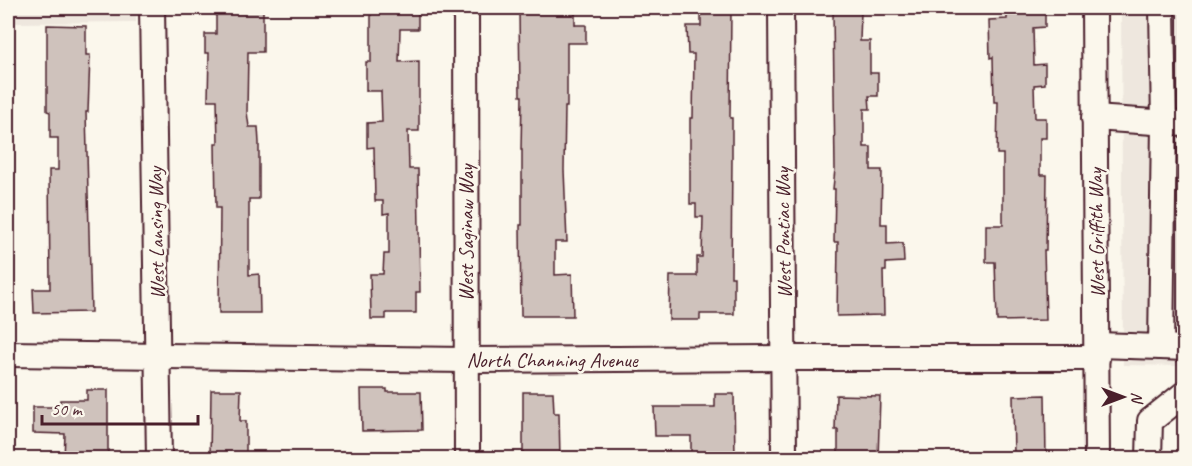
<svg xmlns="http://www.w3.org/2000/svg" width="1192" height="466" viewBox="0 0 1192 466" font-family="Caveat,sans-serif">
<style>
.built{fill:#eee7de}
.building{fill:#cfc2bc;stroke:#4a1f2b;stroke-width:1.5}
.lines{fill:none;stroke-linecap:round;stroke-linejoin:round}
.minor-casing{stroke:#4a1f2b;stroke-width:28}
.minor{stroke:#fbf7ec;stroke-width:24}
.labels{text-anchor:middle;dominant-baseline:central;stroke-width:5;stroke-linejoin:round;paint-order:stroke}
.street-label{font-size:21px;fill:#4a1f2b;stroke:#fbf7ec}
</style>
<rect width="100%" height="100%" fill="#fbf7ec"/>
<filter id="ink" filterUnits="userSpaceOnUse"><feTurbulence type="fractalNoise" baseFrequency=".0167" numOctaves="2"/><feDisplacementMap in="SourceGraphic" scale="12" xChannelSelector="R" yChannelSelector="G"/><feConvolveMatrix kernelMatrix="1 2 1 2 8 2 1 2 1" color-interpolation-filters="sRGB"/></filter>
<g filter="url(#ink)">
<g class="built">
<polygon points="8,8 136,8 136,22 13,23 12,59 8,59"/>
<polygon points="1121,8 1184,8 1184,366 1123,365"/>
</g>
<g class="building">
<polygon points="216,8 263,8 263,52 248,52 247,112 249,127 258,127 259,143 259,199 249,199 249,275 259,274 260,313 219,313 220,208 216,208 215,143 218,143 217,100 208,100 209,53 205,53 205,34 216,34"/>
<polygon points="371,8 418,8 418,29 400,29 399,62 419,61 419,131 408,131 409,169 418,169 420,292 416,292 416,313 386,313 386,319 371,319 370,274 383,274 384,254 389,254 389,213 383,214 383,201 375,201 374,147 367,148 367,123 382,122 381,91 366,91 366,62 371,62"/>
<polygon points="519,8 575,8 575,25 586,25 586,43 567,43 567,107 565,107 564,170 567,242 555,242 555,275 572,274 573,316 521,316 520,225 522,225 522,150 521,150 522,96 520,96"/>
<polygon points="701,9 731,9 730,118 732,118 732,157 731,277 734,277 734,314 700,314 700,320 669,320 670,276 697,276 697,257 702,257 703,217 696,217 696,204 690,204 690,118 693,118 694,54 688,54 687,26 701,26"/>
<polygon points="1007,10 1045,10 1045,27 1033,28 1034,65 1045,64 1045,84 1034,85 1035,118 1046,118 1046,138 1040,138 1040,175 1047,175 1046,250 1044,250 1046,320 997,321 995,262 986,262 986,225 1003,225 1003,154 997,154 998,102 994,102 993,57 990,58 989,20 1007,19"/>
<polygon points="833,11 861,11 860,41 870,41 870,73 878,73 878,96 869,96 870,109 864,109 864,147 871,147 871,170 882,170 881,224 887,224 887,244 903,243 904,262 886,263 886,271 883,271 884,315 837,316 838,242 834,242 835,189 833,189 835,169"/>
<polygon points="47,25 86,26 86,55 90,55 88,112 86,112 91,312 34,313 33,289 50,289 49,170 58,170 58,138 50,138 50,112 47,111"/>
<polygon points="361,389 387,389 387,392 421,392 422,430 362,431"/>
<polygon points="87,390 108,390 108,459 64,459 65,434 33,433 33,407 60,407 60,400 87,400"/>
<polygon points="211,390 241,390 240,421 246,421 246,459 210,459"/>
<polygon points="523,392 553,392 554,413 559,413 560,459 523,459"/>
<polygon points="715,394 734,394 735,459 691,459 691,436 655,436 654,407 715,407"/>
<polygon points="836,395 880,396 878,459 838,459 838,430 835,430"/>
<polygon points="1045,395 1046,459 1014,459 1013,396"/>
</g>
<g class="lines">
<g class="minor-casing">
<g id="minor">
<polyline points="152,8 159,458"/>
<polyline points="466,8 467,458"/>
<polyline points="781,8 784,458"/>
<polyline points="1094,8 1097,458"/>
<polyline points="1094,118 1184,124"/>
<polyline points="1097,345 1161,347 1164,123 1162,8"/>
<polyline points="1161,347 1184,348"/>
<polyline points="8,354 466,360 784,358 1097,358"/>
<polyline points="1149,458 1150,421 1184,394"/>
</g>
</g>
<use href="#minor" class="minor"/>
</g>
</g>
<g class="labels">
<g class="street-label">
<text transform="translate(156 233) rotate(-91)">West Lansing Way</text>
<text transform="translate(466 233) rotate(-90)">West Saginaw Way</text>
<text transform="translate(783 233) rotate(-91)">West Pontiac Way</text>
<text transform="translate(1096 233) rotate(-91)">West Griffith Way</text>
<text x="552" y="360">North Channing Avenue</text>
</g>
</g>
<rect width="1192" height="466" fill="none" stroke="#fbf7ec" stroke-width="30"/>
<rect x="15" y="15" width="1162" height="436" fill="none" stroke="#4a1f2b" stroke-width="2" filter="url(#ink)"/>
<g transform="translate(1123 397) rotate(90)" stroke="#fbf7ec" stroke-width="4.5" paint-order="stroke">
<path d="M0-4.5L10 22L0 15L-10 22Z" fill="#4a1f2b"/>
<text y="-9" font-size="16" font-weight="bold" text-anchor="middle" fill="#4a1f2b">N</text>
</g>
<path d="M42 415v9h156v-9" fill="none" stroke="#4a1f2b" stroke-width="3"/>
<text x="51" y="415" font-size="18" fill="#4a1f2b" stroke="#fbf7ec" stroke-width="4.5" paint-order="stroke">50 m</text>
</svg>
